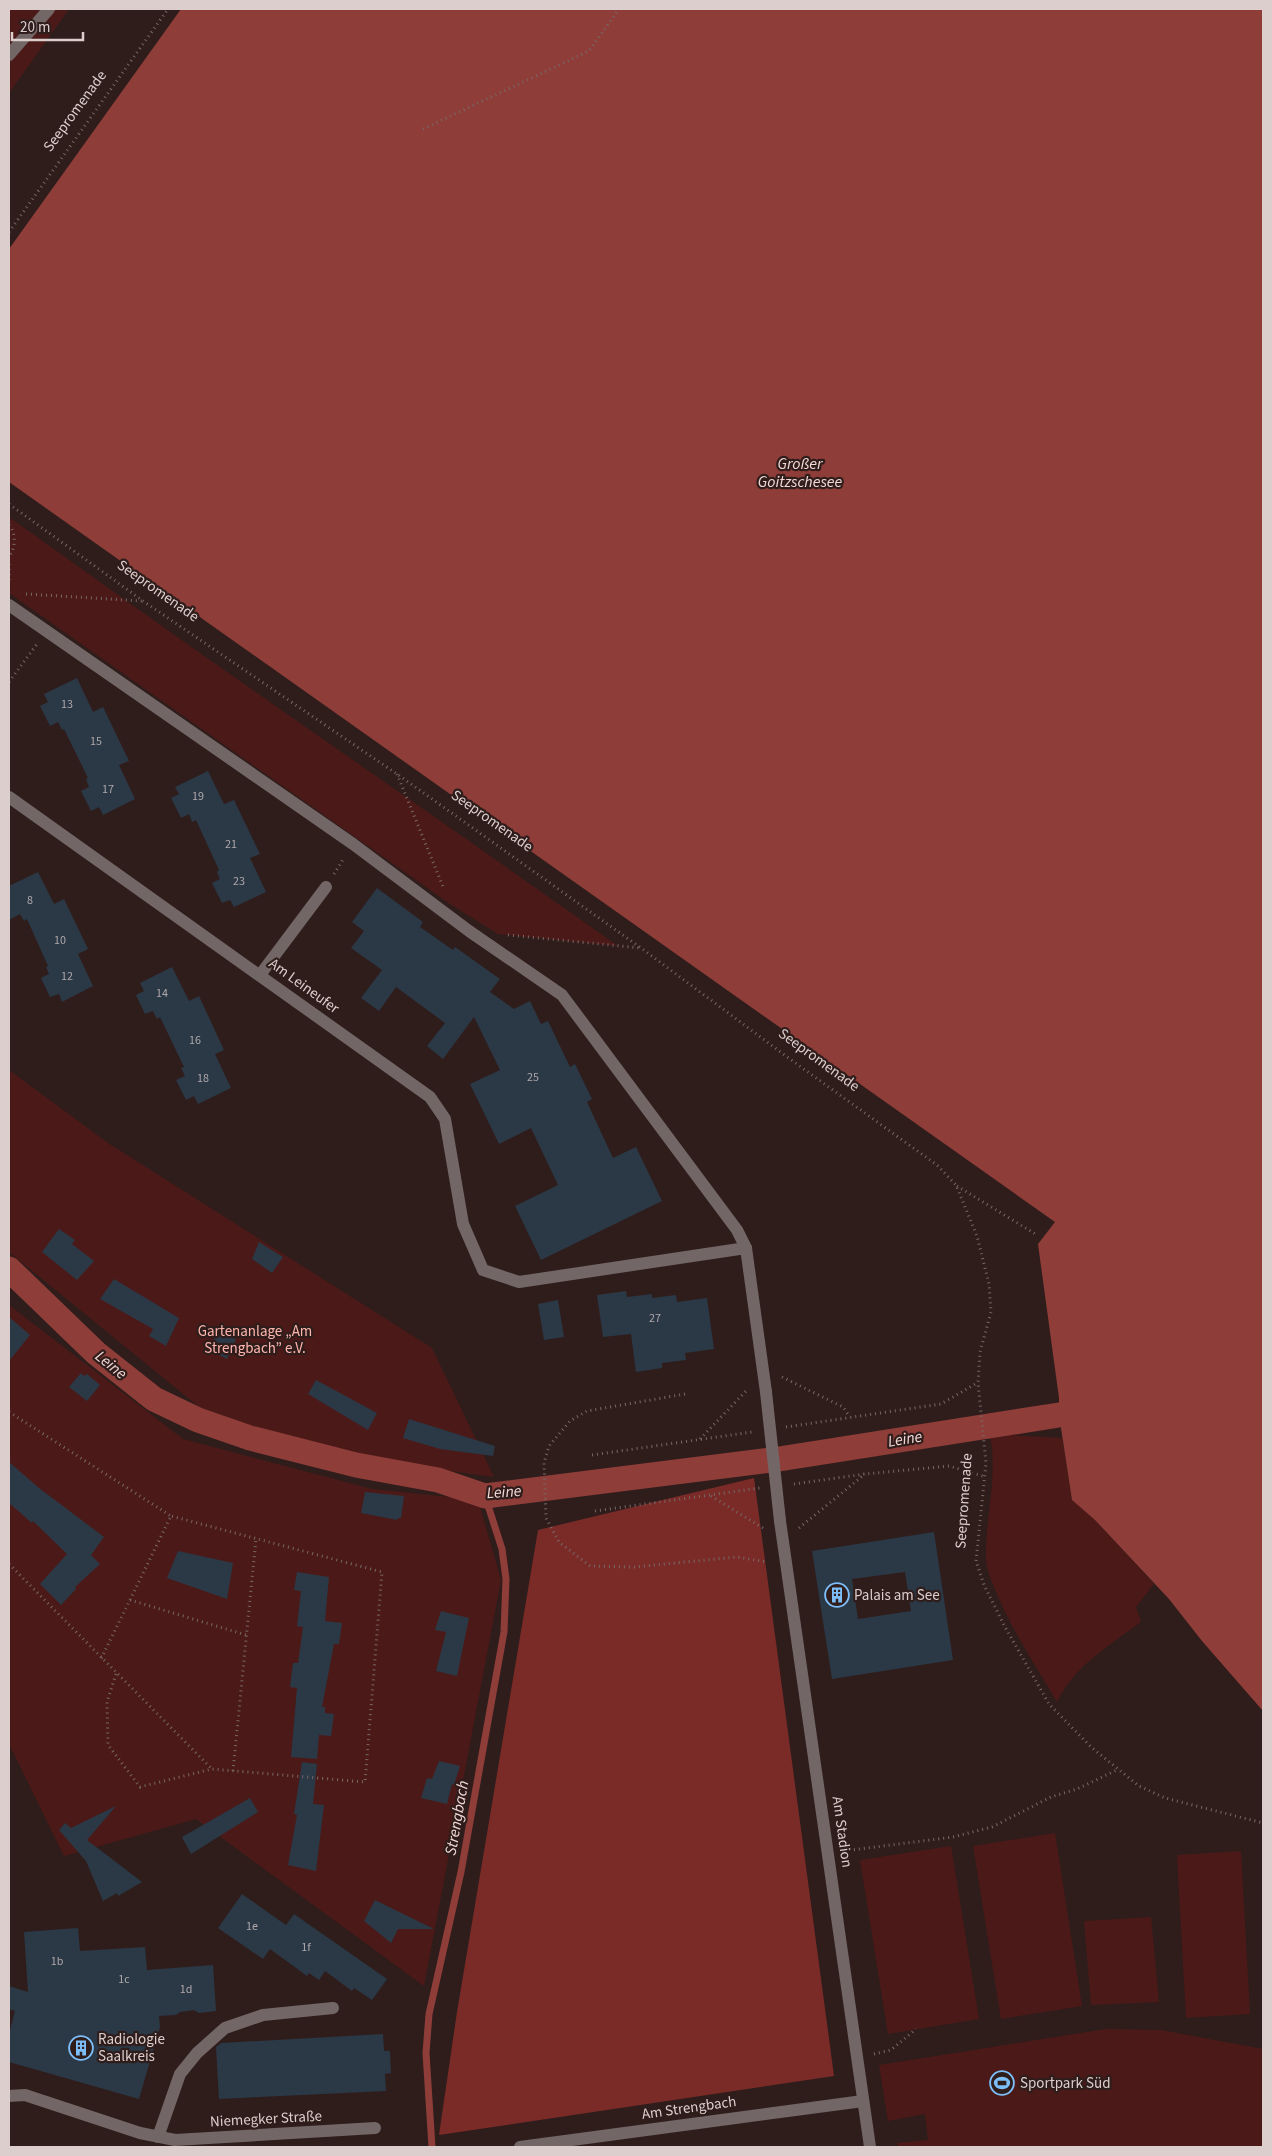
<svg xmlns="http://www.w3.org/2000/svg" width="1272" height="2156" viewBox="0 0 1272 2156" font-family="'Source Sans 3',sans-serif">
<style>
.green{fill:#4b1a18}
.forest{fill:#7a2b28}
.water{fill:#8f3d39}
.lines{fill:none;stroke-linecap:round;stroke-linejoin:round}
.stream{stroke:#8f3d39;stroke-width:7}
.canal{stroke:#8f3d39;stroke-width:25}
.building{fill:#2b3846;fill-rule:evenodd}
.path{stroke:#786866;stroke-width:3;stroke-dasharray:1 4;stroke-linecap:butt}
.minor{stroke:#726766;stroke-width:12}
.minor-bridge{stroke:#726766;stroke-width:12}
.labels{text-anchor:middle;dominant-baseline:central;stroke-width:4.5;stroke-linejoin:round;paint-order:stroke}
.number-label{font-size:12px;fill:#afa8aa}
.street-label{font-size:15px;fill:#dbcecc;stroke:#2f1d1b}
.park-label{font-size:15px;fill:#fdb5ae;stroke:#2f1d1b}
.poi-label{font-size:15px;fill:#dbcecc;stroke:#2f1d1b;text-anchor:start}
.water-label{font-size:16px;font-style:italic;fill:#f2d9d6;stroke:#2f1d1b}
</style>
<rect width="100%" height="100%" fill="#2f1d1b"/>
<g class="green">
<polygon points="9,9 69,9 9,93"/>
<path d="M 9,517 C 210,662 415,802 618,946 L 498,934 L 450,904 L 9,593 Z"/>
<polygon points="9,1070 108,1143 432,1348 494,1477 384,1462 215,1420 9,1252"/>
<polygon points="9,1305 183,1439 372,1489 478,1500 501,1580 424,1986 196,1819 64,1856 9,1744"/>
<path d="M 990,1434 L 1062,1438 L 1072,1500 L 1095,1520 L 1154,1584 L 1136,1607 L 1141,1622 C 1110,1645 1074,1666 1057,1702 C 1035,1665 1013,1632 996,1592 C 992,1581 985,1567 986,1556 C 986,1513 998,1477 990,1434 Z"/>
<polygon points="1055,1833 1082,2006 1001,2019 973,1846"/>
<polygon points="951,1846 979,2019 888,2034 860,1860"/>
<polygon points="1241,1851 1250,2014 1186,2018 1177,1855"/>
<polygon points="1151,1917 1159,2002 1091,2005 1084,1921"/>
<polygon points="1106,2029 1161,2030 1263,2049 1263,2147 898,2147 897,2143 928,2140 925,2114 888,2121 879,2065"/>
</g>
<polygon class="forest" points="754,1478 834,2076 439,2135 457,2012 538,1530"/>
<polygon class="water" points="181,9 1263,9 1263,1711 1202,1641 1169,1599 1095,1520 1072,1500 1059,1415 1059,1398 1038,1244 1055,1222 9,482 9,249"/>
<g class="lines">
<polyline class="stream" points="432,2147 426,2053 429,2014 461,1872 504,1632 506,1579 502,1549 485,1496"/>
<polyline class="canal" points="9,1269 96,1353 154,1399 198,1420 250,1438 356,1465 438,1480 485,1496 779,1459 1059,1415"/>
</g>
<g class="building">
<polygon points="77,678 93,712 103,707 129,761 119,765 135,799 103,815 99,807 91,811 81,791 89,787 86,779 88,778 64,729 62,730 58,722 50,726 40,706 48,702 44,694"/>
<polygon points="208,771 224,804 234,800 260,854 250,858 266,892 234,907 230,900 222,903 212,883 220,879 217,872 219,870 196,820 192,822 189,814 181,818 171,798 179,794 175,787"/>
<polygon points="38,872 54,904 64,899 88,949 78,954 93,986 62,1002 59,994 50,997 41,978 49,974 46,967 48,966 27,919 24,921 20,914 9,920 9,886"/>
<polygon points="377,888 423,922 420,927 453,950 455,947 500,979 490,992 514,1009 530,1001 541,1024 548,1021 570,1067 575,1064 592,1099 587,1102 613,1158 636,1147 662,1201 541,1260 515,1206 558,1185 531,1128 499,1144 470,1084 500,1070 474,1017 443,1059 427,1046 445,1023 396,987 379,1011 361,998 382,970 351,948 364,931 352,922"/>
<polygon points="172,967 189,1001 199,996 224,1050 215,1054 231,1088 198,1104 194,1096 186,1100 176,1080 185,1076 181,1068 184,1067 160,1017 157,1019 153,1011 145,1014 136,995 144,991 140,983"/>
<polygon points="59,1229 75,1240 72,1244 94,1261 77,1280 42,1252"/>
<polygon points="259,1242 283,1257 272,1273 252,1259"/>
<polygon points="114,1279 179,1318 166,1346 149,1336 153,1329 100,1299"/>
<polygon points="626,1291 627,1297 652,1294 652,1298 676,1295 677,1302 707,1298 714,1349 685,1353 686,1360 662,1363 662,1368 636,1372 631,1334 603,1337 597,1295"/>
<polygon points="558,1300 564,1337 544,1340 538,1304"/>
<polygon points="9,1317 30,1335 9,1361"/>
<polygon points="218,1330 236,1339 227,1359 209,1350"/>
<polygon points="81,1373 84,1376 87,1374 100,1385 87,1401 69,1387"/>
<polygon points="316,1380 377,1413 368,1430 308,1394"/>
<polygon points="409,1419 495,1446 493,1456 440,1449 403,1438"/>
<polygon points="9,1462 39,1488 104,1537 91,1555 100,1564 75,1587 76,1589 61,1605 40,1584 67,1554 33,1521 32,1523 9,1503"/>
<polygon points="365,1492 404,1496 401,1518 398,1518 397,1520 361,1513"/>
<path d="M 934,1532 L 953,1660 L 832,1679 L 812,1551 ZM 905,1572 L 911,1611 L 858,1619 L 852,1579 Z"/>
<polygon points="178,1551 233,1563 227,1599 167,1578"/>
<polygon points="297,1572 329,1577 325,1621 342,1623 339,1644 334,1644 322,1707 325,1707 325,1713 334,1714 331,1736 319,1735 317,1759 291,1757 297,1688 290,1687 293,1663 298,1663 303,1627 297,1626 301,1591 294,1590"/>
<polygon points="441,1611 469,1618 457,1676 436,1671 446,1632 435,1630"/>
<polygon points="439,1761 460,1766 454,1785 452,1784 447,1804 421,1798 427,1778 432,1779"/>
<polygon points="302,1762 317,1764 313,1804 324,1805 316,1871 288,1865 297,1815 294,1814"/>
<polygon points="250,1798 258,1812 191,1854 182,1837"/>
<polygon points="116,1806 87,1840 142,1882 118,1896 117,1893 103,1901 86,1861 59,1830 65,1823 71,1828"/>
<polygon points="242,1894 286,1925 294,1914 387,1979 372,2000 354,1988 352,1991 325,1971 319,1980 309,1973 307,1976 270,1949 263,1959 218,1928"/>
<polygon points="375,1900 434,1929 398,1929 391,1943 364,1921"/>
<polygon points="78,1928 80,1951 145,1947 147,1970 213,1965 216,2011 199,2013 194,2010 180,2012 176,2015 159,2016 160,2027 139,2099 9,2062 9,2034 15,2011 9,2009 9,1986 28,1992 24,1932"/>
<polygon points="383,2034 384,2051 390,2051 391,2073 385,2074 386,2091 219,2099 216,2047 221,2043"/>
</g>
<g class="lines">
<g class="path">
<polyline points="423,129 589,51 619,9"/>
<polyline points="9,232 168,9"/>
<polyline points="9,504 143,601 397,774 641,948 794,1062 937,1165 956,1185 977,1236 989,1284 991,1312 980,1352 978,1383 986,1463 976,1561 984,1585 1005,1627 1049,1704 1091,1747 1139,1786 1165,1798 1263,1823"/>
<path d="M 9,525 C 16,532 16,549 9,556"/>
<polyline points="9,564 9,582"/>
<polyline points="26,594 142,601"/>
<polyline points="9,682 37,644"/>
<polyline points="397,774 444,889"/>
<polyline points="334,874 344,858"/>
<polyline points="508,935 641,948"/>
<polyline points="957,1186 1037,1235"/>
<polyline points="782,1377 843,1407 850,1417"/>
<polyline points="685,1394 587,1411 570,1421 549,1446 544,1463 546,1518 559,1542 590,1566 634,1567 737,1557 767,1562"/>
<polyline points="9,1412 171,1516 101,1659"/>
<polyline points="786,1427 941,1404 977,1383"/>
<polyline points="700,1439 748,1389"/>
<polyline points="592,1455 752,1432"/>
<polyline points="794,1484 865,1474 949,1466 986,1477"/>
<polyline points="711,1496 763,1528"/>
<polyline points="595,1511 760,1488"/>
<polyline points="799,1528 865,1474"/>
<polyline points="9,1564 212,1769"/>
<polyline points="130,1600 246,1635"/>
<polyline points="116,1674 107,1702 108,1745 140,1787 212,1769 365,1782 382,1572 171,1516"/>
<polyline points="233,1771 256,1539"/>
<polyline points="844,1851 953,1837 992,1827 1051,1797 1077,1789 1119,1769"/>
<polyline points="874,2054 891,2050 916,2029"/>
</g>
<g class="minor">
<polyline points="9,55 49,9"/>
<polyline points="9,605 353,844 469,931 562,995 737,1230 746,1248 766,1392"/>
<polyline points="9,797 430,1097 445,1119 463,1224 483,1270 519,1282 746,1248"/>
<polyline points="260,975 326,887"/>
<polyline points="780,1521 870,2147"/>
<polyline points="9,2096 25,2095 140,2133 175,2140 375,2128"/>
<polyline points="158,2137 180,2074 197,2053 225,2028 263,2015 333,2008"/>
<polyline points="520,2147 863,2101"/>
</g>
<polyline class="minor-bridge" points="766,1392 780,1521"/>
</g>
<defs>
<g id="building-ring" transform="scale(1.25)"><circle r="9.5" fill="#2f1d1b" stroke="#7dbef9" stroke-width="1.5"/><path d="M-4-6H4V6H1V3H-1V6H-4ZM-2.5-4.3h1.7v1.8h-1.7ZM.8-4.3h1.7v1.8H.8ZM-2.5-1h1.7V.8h-1.7ZM.8-1h1.7V.8H.8Z" fill="#7dbef9"/></g>
<g id="stadium-ring" transform="scale(1.25)"><circle r="9.5" fill="#2f1d1b" stroke="#7dbef9" stroke-width="1.5"/><path d="M0-5a6.5 5 0 1 0 0 10a6.5 5 0 1 0 0-10ZM-3.5-1.8h7v3.6h-7Z" fill="#7dbef9"/></g>
</defs>
<g fill-rule="evenodd">
<use href="#building-ring" x="837" y="1595"/>
<use href="#building-ring" x="81" y="2048"/>
<use href="#stadium-ring" x="1002" y="2083"/>
</g>
<g class="labels">
<g class="number-label">
<text x="67" y="704">13</text>
<text x="96" y="741">15</text>
<text x="108" y="789">17</text>
<text x="198" y="796">19</text>
<text x="231" y="844">21</text>
<text x="239" y="881">23</text>
<text x="30" y="900">8</text>
<text x="60" y="940">10</text>
<text x="67" y="976">12</text>
<text x="162" y="993">14</text>
<text x="195" y="1040">16</text>
<text x="533" y="1077">25</text>
<text x="203" y="1078">18</text>
<text x="655" y="1318">27</text>
<text x="252" y="1926">1e</text>
<text x="306" y="1947">1f</text>
<text x="57" y="1961">1b</text>
<text x="124" y="1979">1c</text>
<text x="186" y="1989">1d</text>
</g>
<g class="street-label">
<text transform="translate(75 111) rotate(-54)">Seepromenade</text>
<text transform="translate(158 591) rotate(35)">Seepromenade</text>
<text transform="translate(492 821) rotate(35)">Seepromenade</text>
<text transform="translate(304 986) rotate(36)">Am Leineufer</text>
<text transform="translate(819 1060) rotate(36)">Seepromenade</text>
<text transform="translate(964 1501) rotate(-86)">Seepromenade</text>
<text transform="translate(842 1832) rotate(82)">Am Stadion</text>
<text transform="translate(689 2108) rotate(-8)">Am Strengbach</text>
<text transform="translate(266 2119) rotate(-3)">Niemegker Straße</text>
</g>
<g class="park-label">
<text x="255" y="1331">Gartenanlage „Am<tspan x="255" dy="17">Strengbach” e.V.</tspan></text>
</g>
<g class="poi-label">
<text x="854" y="1595">Palais am See</text>
<text x="98" y="2039">Radiologie<tspan x="98" dy="17">Saalkreis</tspan></text>
<text x="1020" y="2083">Sportpark Süd</text>
</g>
<g class="water-label">
<text x="800" y="464">Großer<tspan x="800" dy="18">Goitzschesee</tspan></text>
<text transform="translate(111 1365) rotate(39)">Leine</text>
<text transform="translate(905 1439) rotate(-9)">Leine</text>
<text transform="translate(504 1492) rotate(-4)">Leine</text>
<text transform="translate(457 1818) rotate(-80)">Strengbach</text>
</g>
</g>
<rect width="1272" height="2156" fill="none" stroke="#dbcecc" stroke-width="20"/>
<path d="M12 32v8h71v-8" fill="none" stroke="#dbcecc" stroke-width="2.5"/>
<text x="20" y="32" font-size="15" fill="#dbcecc" stroke="#2f1d1b" stroke-width="4" paint-order="stroke">20 m</text>
</svg>
